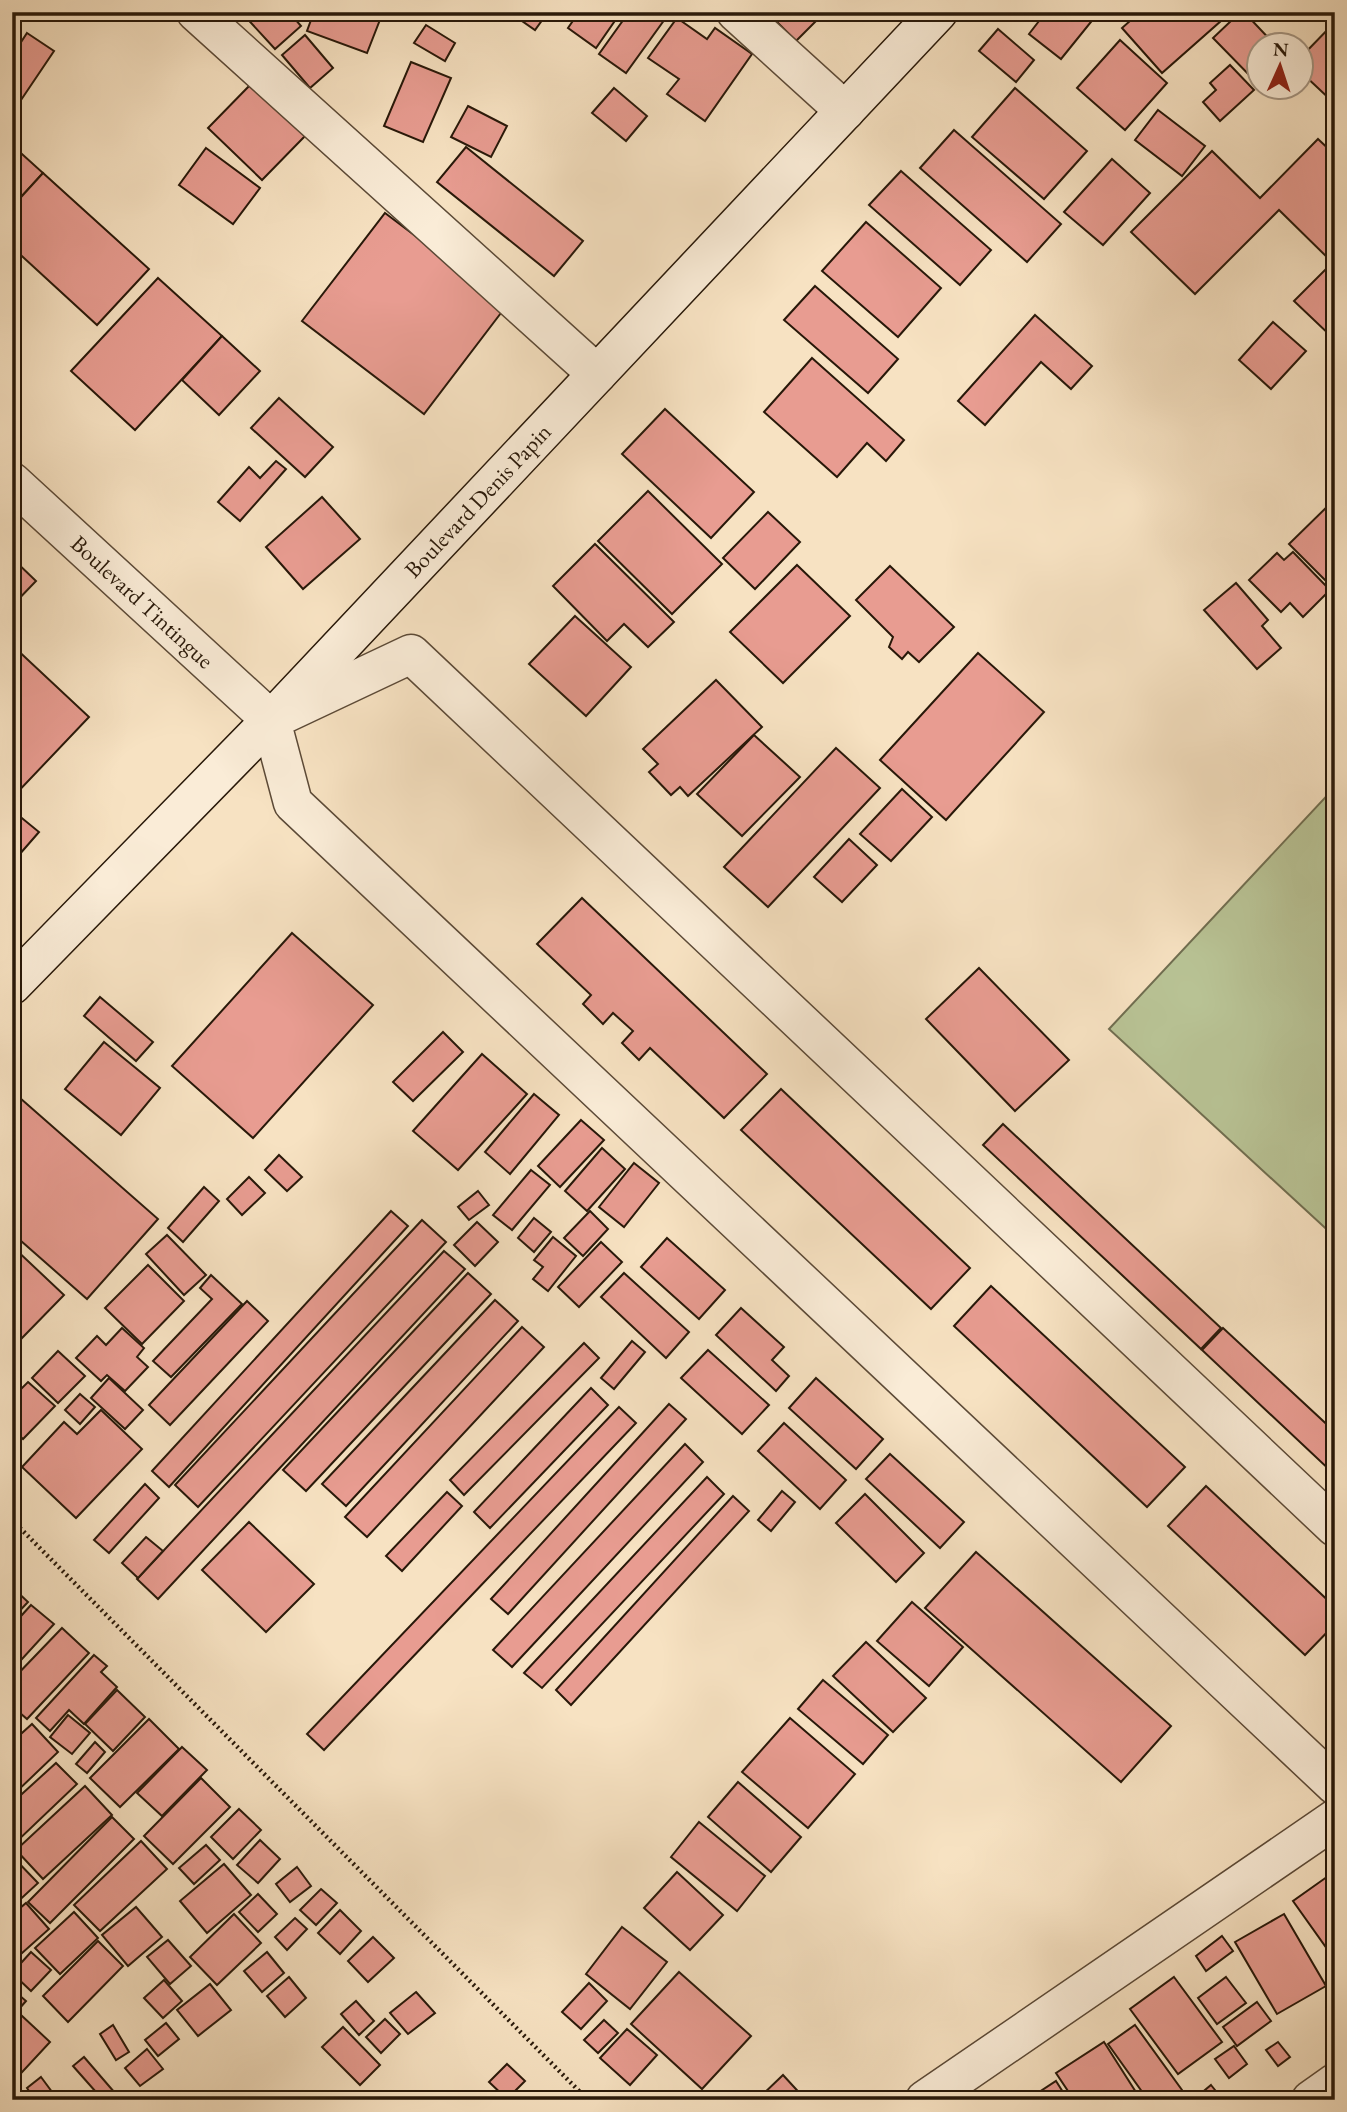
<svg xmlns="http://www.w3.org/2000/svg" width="1347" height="2112" viewBox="0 0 1347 2112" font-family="'EB Garamond',serif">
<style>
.green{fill:#b9c496;stroke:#706e50;stroke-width:2}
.building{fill:#e89c91;stroke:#281809;stroke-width:2}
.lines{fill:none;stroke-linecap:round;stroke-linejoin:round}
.minor-casing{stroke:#5c4a37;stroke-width:41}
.tertiary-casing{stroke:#5c4a37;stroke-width:41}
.secondary-casing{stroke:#281809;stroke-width:41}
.path{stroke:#281809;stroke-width:4.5;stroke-dasharray:2 3.5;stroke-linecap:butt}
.minor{stroke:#faecd7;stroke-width:38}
.tertiary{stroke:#faecd7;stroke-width:38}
.secondary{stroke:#faecd7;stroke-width:38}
.labels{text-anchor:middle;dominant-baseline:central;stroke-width:6;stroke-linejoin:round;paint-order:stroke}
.street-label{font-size:23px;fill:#281809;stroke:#faecd7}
</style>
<rect width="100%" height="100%" fill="#f7e2c2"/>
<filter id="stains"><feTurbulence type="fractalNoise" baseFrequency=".00286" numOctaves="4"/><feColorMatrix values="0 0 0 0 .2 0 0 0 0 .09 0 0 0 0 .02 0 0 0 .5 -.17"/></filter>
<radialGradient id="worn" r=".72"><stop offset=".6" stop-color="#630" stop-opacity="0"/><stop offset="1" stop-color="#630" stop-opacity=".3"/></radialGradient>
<polygon class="green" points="1335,787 1335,1237 1109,1029"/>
<g class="building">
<polygon points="241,12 289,12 301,26 275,49"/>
<polygon points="314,12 383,12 367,53 307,31"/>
<polygon points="509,12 548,12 535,30"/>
<polygon points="579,12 621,12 596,48 568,28"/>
<polygon points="629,12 670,12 626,73 599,54"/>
<polygon points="767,12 825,12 796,41"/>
<polygon points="1046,12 1099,12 1061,59 1029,34"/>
<polygon points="1140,12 1216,12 1222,20 1162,73 1122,28"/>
<polygon points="1224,12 1244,12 1276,46 1260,46 1257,83 1213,38 1232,20"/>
<polygon points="677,18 707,39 715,28 752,54 705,121 667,94 679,79 648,58"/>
<polygon points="1335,22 1335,104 1302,73 1302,56"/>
<polygon points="426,25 455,43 445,61 414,43"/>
<polygon points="998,29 1034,60 1016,82 979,51"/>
<polygon points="27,33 54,51 17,106 12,103 12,56"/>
<polygon points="305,35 333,68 310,88 282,55"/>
<polygon points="1120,40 1167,83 1125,130 1077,88"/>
<polygon points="411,62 451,78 423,142 384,126"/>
<polygon points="1230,65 1254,90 1220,121 1203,102 1216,90 1210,83"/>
<polygon points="253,82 307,134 262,180 208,128"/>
<polygon points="614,88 647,116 626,141 592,113"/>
<polygon points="1015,88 1087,151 1044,199 972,137"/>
<polygon points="468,106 507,126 491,157 451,137"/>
<polygon points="1158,110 1205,146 1182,176 1135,140"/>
<polygon points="954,130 1061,224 1027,262 920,168"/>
<polygon points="1318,139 1335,155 1335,265 1279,210 1195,294 1131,232 1212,151 1260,198"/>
<polygon points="12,145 43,173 12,207"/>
<polygon points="466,147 583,241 554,276 437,182"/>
<polygon points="206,148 260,188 233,224 179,185"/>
<polygon points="1112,159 1150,193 1103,245 1064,212"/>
<polygon points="901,171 991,250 960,285 869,205"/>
<polygon points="43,173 149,269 97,325 12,247 12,207"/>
<polygon points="385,213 507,305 424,414 302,321"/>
<polygon points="866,222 941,288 898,337 822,271"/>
<polygon points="1332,263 1335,265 1335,340 1294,301"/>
<polygon points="158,278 222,336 135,430 71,371"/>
<polygon points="815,286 898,359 868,393 784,320"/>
<polygon points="1035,315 1092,366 1071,389 1041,362 985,425 958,401"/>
<polygon points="1273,322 1306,351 1271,389 1239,360"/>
<polygon points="222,336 260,371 219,415 182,380"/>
<polygon points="812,358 904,440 886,461 867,443 837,477 764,412"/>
<polygon points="279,398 333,447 305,477 251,428"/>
<polygon points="665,409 754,492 711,538 622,454"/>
<polygon points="276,461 286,469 240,521 218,502 249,467 260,478"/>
<polygon points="648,491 722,564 672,614 598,541"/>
<polygon points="322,497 360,539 303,589 266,547"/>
<polygon points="1335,499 1335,574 1327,582 1289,544"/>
<polygon points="768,512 800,542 755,589 723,558"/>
<polygon points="595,544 674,622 648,647 624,624 607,641 553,586"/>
<polygon points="1293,552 1330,590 1303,617 1290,603 1281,612 1249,580 1277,553 1284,560"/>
<polygon points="12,558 36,581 12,606"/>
<polygon points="797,565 850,616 783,683 730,632"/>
<polygon points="890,566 954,627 919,662 908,652 902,659 889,647 893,637 856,600"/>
<polygon points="1236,583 1268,620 1262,626 1281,648 1257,669 1204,610"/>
<polygon points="575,616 631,667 586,716 529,664"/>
<polygon points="12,645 89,717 12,798"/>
<polygon points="978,653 1044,712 946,820 880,760"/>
<polygon points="716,680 762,727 688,796 680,787 671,795 649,772 658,764 643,749"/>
<polygon points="754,735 800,777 742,836 697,794"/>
<polygon points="836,748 880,788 768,907 724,867"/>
<polygon points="902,789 932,817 891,861 860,834"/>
<polygon points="12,810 39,832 12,863"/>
<polygon points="849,839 877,865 842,902 814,877"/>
<polygon points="582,898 767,1074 724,1118 650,1048 639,1060 622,1043 633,1031 613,1013 603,1024 583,1004 591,995 537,944"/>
<polygon points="292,933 373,1005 253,1138 172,1066"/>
<polygon points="979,968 1069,1060 1015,1111 926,1019"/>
<polygon points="100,997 153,1042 136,1061 84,1016"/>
<polygon points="443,1032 463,1052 413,1101 393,1082"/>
<polygon points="104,1042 160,1088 121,1135 65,1089"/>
<polygon points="482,1054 527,1094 458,1170 413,1131"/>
<polygon points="781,1089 970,1268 931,1309 741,1130"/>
<polygon points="534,1094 559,1115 510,1174 485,1152"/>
<polygon points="20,1098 158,1219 87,1299 12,1233 12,1107"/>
<polygon points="581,1120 604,1140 560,1187 538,1166"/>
<polygon points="1003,1124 1221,1328 1201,1349 983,1145"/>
<polygon points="602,1148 625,1169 587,1211 565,1191"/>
<polygon points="279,1155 302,1177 287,1191 265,1170"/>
<polygon points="634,1163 659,1183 624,1227 599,1207"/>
<polygon points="531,1170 550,1185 512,1230 493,1215"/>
<polygon points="249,1177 265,1193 242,1215 227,1199"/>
<polygon points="204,1187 219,1201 183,1242 168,1228"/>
<polygon points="478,1191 489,1205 469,1220 458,1207"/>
<polygon points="391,1211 408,1226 169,1487 152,1471"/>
<polygon points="590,1211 608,1229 583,1256 564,1238"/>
<polygon points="534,1218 551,1232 534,1252 518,1238"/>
<polygon points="422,1220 446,1242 198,1507 175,1485"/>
<polygon points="477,1222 498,1242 475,1266 454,1245"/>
<polygon points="167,1235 206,1275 184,1295 146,1254"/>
<polygon points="553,1237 576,1256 548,1291 533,1279 543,1267 534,1260"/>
<polygon points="667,1238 725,1290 699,1319 641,1267"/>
<polygon points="601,1242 622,1262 579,1307 558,1287"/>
<polygon points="12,1246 64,1295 22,1338 12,1329"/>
<polygon points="444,1251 465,1269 158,1599 137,1579"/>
<polygon points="148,1265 184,1301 142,1344 105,1308"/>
<polygon points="468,1273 491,1294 306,1491 283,1470"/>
<polygon points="624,1273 689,1332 666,1358 601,1297"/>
<polygon points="211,1275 242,1304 171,1377 153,1361 212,1299 200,1288"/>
<polygon points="991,1286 1185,1467 1147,1507 954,1326"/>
<polygon points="495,1300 518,1321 346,1506 322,1484"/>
<polygon points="247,1301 268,1321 170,1425 149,1405"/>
<polygon points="741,1308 784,1347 772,1360 789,1376 776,1391 716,1335"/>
<polygon points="522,1327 544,1347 367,1537 345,1517"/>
<polygon points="122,1328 144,1348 137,1357 148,1367 125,1391 107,1375 101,1381 76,1358 97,1336 106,1345"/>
<polygon points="1223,1328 1335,1432 1335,1475 1202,1350"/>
<polygon points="632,1341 645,1352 614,1389 601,1378"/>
<polygon points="584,1343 599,1358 464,1495 450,1480"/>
<polygon points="708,1350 769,1405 742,1434 681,1378"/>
<polygon points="58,1351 85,1376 58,1403 32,1378"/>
<polygon points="109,1378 143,1410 125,1429 91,1398"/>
<polygon points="816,1378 883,1439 856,1469 789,1408"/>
<polygon points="28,1382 55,1406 23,1439 12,1429 12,1398"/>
<polygon points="591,1388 608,1405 490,1528 474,1512"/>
<polygon points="80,1394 95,1407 80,1424 65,1410"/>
<polygon points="669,1404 686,1419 508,1614 491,1599"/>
<polygon points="619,1407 636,1423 324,1750 307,1734"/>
<polygon points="101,1410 142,1449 76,1518 22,1467 64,1422 77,1434"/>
<polygon points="784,1423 846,1480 820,1509 758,1451"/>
<polygon points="685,1444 703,1462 512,1667 493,1650"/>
<polygon points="890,1454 964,1522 940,1548 866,1479"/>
<polygon points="707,1477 724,1494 542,1688 524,1673"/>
<polygon points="145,1484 159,1498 109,1553 94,1540"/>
<polygon points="1206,1486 1335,1607 1335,1624 1305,1655 1168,1526"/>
<polygon points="782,1491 795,1502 771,1531 758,1520"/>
<polygon points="447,1492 462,1506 402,1571 386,1556"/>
<polygon points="865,1494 924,1553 896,1582 836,1523"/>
<polygon points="733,1496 749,1511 571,1705 556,1690"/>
<polygon points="249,1522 314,1584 266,1632 202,1570"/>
<polygon points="146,1537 163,1551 138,1578 122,1563"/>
<polygon points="976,1552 1171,1726 1121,1782 925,1608"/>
<polygon points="12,1587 28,1602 12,1619"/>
<polygon points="912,1602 963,1647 929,1686 877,1641"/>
<polygon points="31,1605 54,1624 12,1670 12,1626"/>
<polygon points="62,1628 89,1653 27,1719 12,1706 12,1680"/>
<polygon points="866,1642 926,1698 893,1732 833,1676"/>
<polygon points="94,1655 107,1666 101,1672 117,1687 84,1724 69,1710 50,1731 36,1718"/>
<polygon points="823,1680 888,1735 863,1764 798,1709"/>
<polygon points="117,1690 145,1717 113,1751 85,1724"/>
<polygon points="68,1715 90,1733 72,1754 50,1737"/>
<polygon points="790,1718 855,1774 808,1828 742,1772"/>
<polygon points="149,1719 179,1749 120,1807 90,1778"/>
<polygon points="32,1724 58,1752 12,1796 12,1742"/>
<polygon points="95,1742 105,1752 87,1773 76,1764"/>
<polygon points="182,1747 207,1770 162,1816 137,1793"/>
<polygon points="56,1763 77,1784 12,1846 12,1803"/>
<polygon points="201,1778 230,1807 173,1864 144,1836"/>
<polygon points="738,1782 801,1837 771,1872 708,1817"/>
<polygon points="85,1786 112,1815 43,1879 16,1850"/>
<polygon points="239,1809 261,1830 233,1859 211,1837"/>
<polygon points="112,1817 134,1839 50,1923 28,1902"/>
<polygon points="699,1822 765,1876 737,1911 671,1857"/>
<polygon points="260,1840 280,1859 258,1883 237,1865"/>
<polygon points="141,1841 167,1869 100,1931 74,1905"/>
<polygon points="206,1845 220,1860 194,1884 179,1868"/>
<polygon points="12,1856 38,1883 12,1907"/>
<polygon points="224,1864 251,1895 207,1933 180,1901"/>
<polygon points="297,1867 311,1886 290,1902 276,1884"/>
<polygon points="677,1872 723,1915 690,1950 644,1908"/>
<polygon points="1331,1874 1335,1879 1335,1960 1293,1901"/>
<polygon points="321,1889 337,1903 316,1925 300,1910"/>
<polygon points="258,1894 277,1914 258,1932 239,1912"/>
<polygon points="26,1903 49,1929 12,1962 12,1915"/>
<polygon points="136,1907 162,1937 128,1966 102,1935"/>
<polygon points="340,1910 361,1931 340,1954 318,1933"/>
<polygon points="74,1912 98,1938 60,1974 35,1948"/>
<polygon points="234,1914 261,1943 217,1985 190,1957"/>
<polygon points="1284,1914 1326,1986 1277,2014 1235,1942"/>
<polygon points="295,1918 307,1929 287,1950 275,1937"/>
<polygon points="622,1927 667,1962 630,2009 586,1974"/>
<polygon points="1222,1936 1233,1951 1206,1971 1196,1956"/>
<polygon points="373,1937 394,1958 368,1982 348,1961"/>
<polygon points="168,1940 191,1966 170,1984 147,1957"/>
<polygon points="98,1941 123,1966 68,2022 43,1996"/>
<polygon points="31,1952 51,1970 31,1991 12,1973"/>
<polygon points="267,1952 284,1973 262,1992 244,1971"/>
<polygon points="679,1972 751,2036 702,2089 631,2024"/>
<polygon points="289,1977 306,1998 285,2017 267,1996"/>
<polygon points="1174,1977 1222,2042 1178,2074 1130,2009"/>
<polygon points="1226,1977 1246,2003 1217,2024 1198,1998"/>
<polygon points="164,1980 182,2001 163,2018 144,1998"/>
<polygon points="589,1983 607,2001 581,2029 562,2012"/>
<polygon points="210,1984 231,2010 198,2036 177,2010"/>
<polygon points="12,1989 26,2001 12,2017"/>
<polygon points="416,1992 435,2013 408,2034 390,2013"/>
<polygon points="356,2001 374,2021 359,2035 341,2014"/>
<polygon points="1257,2002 1271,2021 1237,2046 1223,2027"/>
<polygon points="21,2015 50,2042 12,2083 12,2024"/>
<polygon points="385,2019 400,2034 381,2053 366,2037"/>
<polygon points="604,2020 618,2033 598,2053 584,2040"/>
<polygon points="166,2023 179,2039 158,2056 145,2040"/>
<polygon points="113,2025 129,2052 116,2060 100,2034"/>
<polygon points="1135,2025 1182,2090 1168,2100 1148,2100 1108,2044"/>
<polygon points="343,2027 380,2065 360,2085 322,2047"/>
<polygon points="627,2029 657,2055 630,2085 600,2058"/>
<polygon points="1104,2042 1141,2100 1074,2100 1056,2073"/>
<polygon points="1278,2042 1290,2057 1278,2066 1266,2050"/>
<polygon points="1234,2046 1247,2064 1229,2078 1215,2059"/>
<polygon points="147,2049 163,2069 140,2086 125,2068"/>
<polygon points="84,2057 115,2093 108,2100 103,2100 73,2066"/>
<polygon points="507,2064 525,2081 507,2099 489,2082"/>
<polygon points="783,2075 806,2100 757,2100"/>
<polygon points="41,2077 58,2100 35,2100 27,2088"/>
<polygon points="1056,2081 1068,2100 1027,2100"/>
<polygon points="1211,2085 1223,2100 1193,2100"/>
</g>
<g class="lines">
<g class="minor-casing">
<g id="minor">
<polyline points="196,12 597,374"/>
<polyline points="736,12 845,111"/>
<path id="s1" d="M 12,482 L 271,720"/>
<polyline points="925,2100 1335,1819"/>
<polyline points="1311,2100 1335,2083"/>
</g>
</g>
<g class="tertiary-casing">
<polyline id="tertiary" points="1335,1527 411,654 271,720 293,803 1335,1785"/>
</g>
<g class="secondary-casing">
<g id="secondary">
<path id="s2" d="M 12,985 L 271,720 L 938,12"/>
</g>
</g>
<polyline class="path" points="12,1520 588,2100"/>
<use href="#minor" class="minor"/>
<use href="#tertiary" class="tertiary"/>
<use href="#secondary" class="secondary"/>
</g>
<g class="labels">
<g class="street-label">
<text stroke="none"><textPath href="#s2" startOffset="672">Boulevard Denis Papin</textPath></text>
<text stroke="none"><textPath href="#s1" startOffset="177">Boulevard Tintingue</textPath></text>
</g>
</g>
<rect width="1347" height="2112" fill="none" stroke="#f7e2c2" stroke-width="42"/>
<rect x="14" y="14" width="1319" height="2084" fill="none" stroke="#281809" stroke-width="3.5"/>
<rect x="21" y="21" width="1305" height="2070" fill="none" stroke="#281809" stroke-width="2"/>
<g transform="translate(1280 66) rotate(3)"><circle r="33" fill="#faecd7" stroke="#a69785" stroke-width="2"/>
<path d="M0-5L12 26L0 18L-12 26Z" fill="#8f2418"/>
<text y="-10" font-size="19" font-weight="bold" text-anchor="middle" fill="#281809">N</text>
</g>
<rect width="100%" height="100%" filter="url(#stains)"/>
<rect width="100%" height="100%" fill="url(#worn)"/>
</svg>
